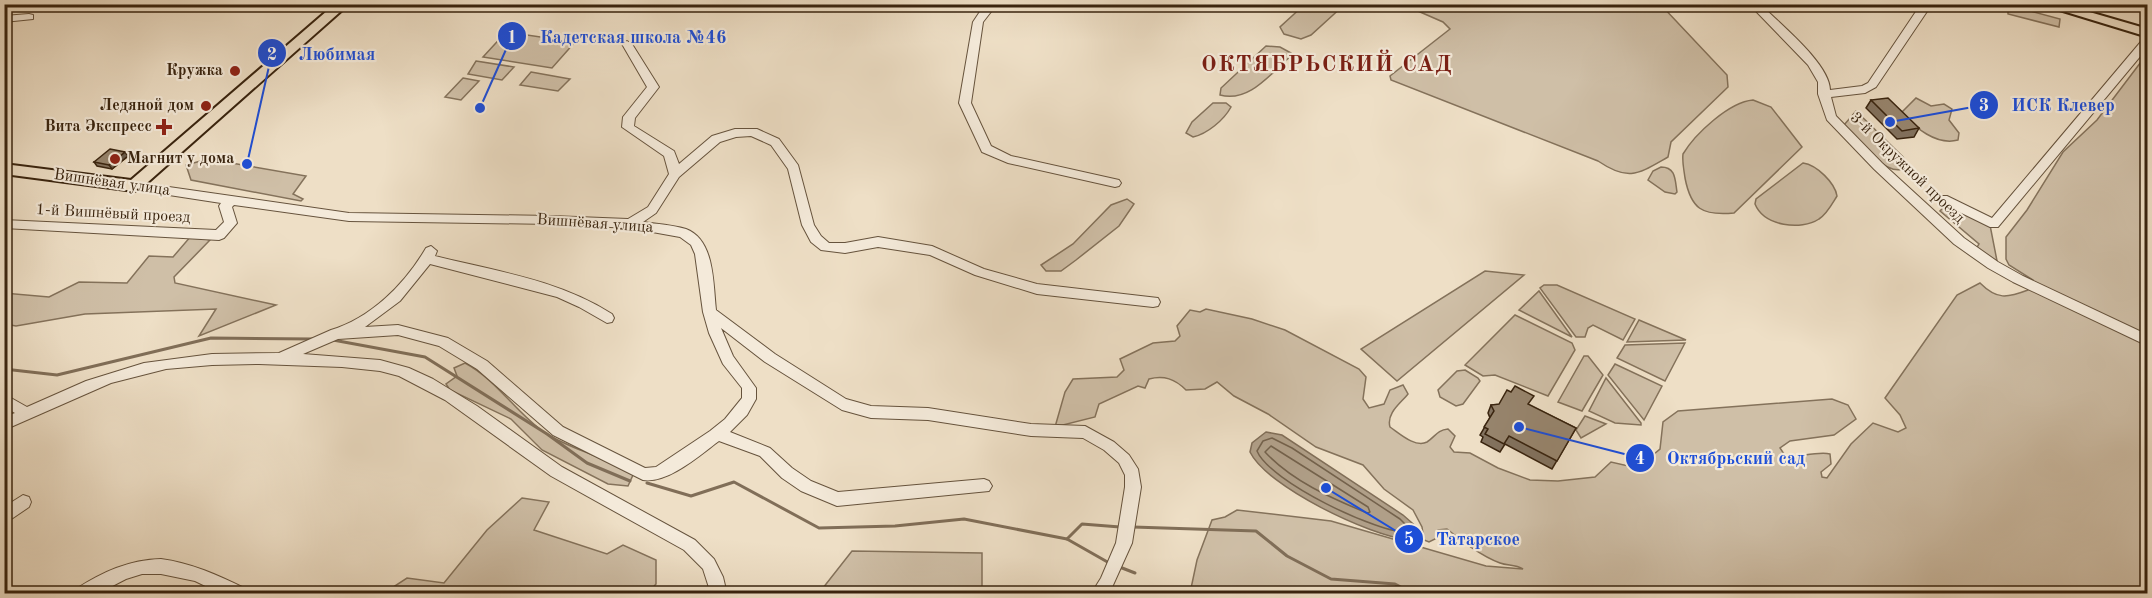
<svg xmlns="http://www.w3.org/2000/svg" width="2152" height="598" viewBox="0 0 2152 598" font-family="'Old Standard TT',serif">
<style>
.green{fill:#cfbfa7;stroke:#84725b;stroke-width:1.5}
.water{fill:#b09f88;stroke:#806e58;stroke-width:1.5}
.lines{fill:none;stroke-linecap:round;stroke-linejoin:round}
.shore{stroke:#74624c;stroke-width:1.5}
.stream{stroke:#806e58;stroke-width:3}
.minor-casing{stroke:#66533d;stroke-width:2}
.major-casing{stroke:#39240f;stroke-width:4}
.minor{fill:#f4eada;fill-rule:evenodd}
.major{fill:#eedfc6;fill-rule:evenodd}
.wall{fill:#82725f;stroke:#39240f;stroke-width:1.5}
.shaded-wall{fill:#6a5d4d;stroke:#39240f;stroke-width:1.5}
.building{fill:#97856e;stroke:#39240f;stroke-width:1.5}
.poi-dot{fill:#8f2418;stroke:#f4eada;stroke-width:2}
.labels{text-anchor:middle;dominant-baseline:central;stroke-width:4.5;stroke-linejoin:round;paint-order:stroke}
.poi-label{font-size:16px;font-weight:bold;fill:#39240f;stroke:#f4eada;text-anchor:end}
.street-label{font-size:16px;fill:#39240f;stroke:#f4eada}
.district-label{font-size:22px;font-weight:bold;letter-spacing:1.5px;fill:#7a1f14;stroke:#f4eada}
.leader{fill:none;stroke:#1d4ed8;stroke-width:2}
.callout-dot{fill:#1d4ed8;stroke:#f4eada;stroke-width:2}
.mark-label{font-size:18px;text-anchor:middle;font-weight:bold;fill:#fff}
.callout-label{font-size:18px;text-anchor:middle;font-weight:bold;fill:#1d4ed8;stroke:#f4eada;stroke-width:4.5;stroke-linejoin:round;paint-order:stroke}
</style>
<rect width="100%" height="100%" fill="#eedfc6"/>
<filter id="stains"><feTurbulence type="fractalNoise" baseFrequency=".00333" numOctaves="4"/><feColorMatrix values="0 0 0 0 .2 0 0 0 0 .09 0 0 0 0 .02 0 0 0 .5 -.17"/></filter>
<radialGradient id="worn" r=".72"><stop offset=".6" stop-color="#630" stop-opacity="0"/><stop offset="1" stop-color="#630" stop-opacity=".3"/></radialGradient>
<g class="green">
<polygon points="1304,5 1304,4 1344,5 1311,35 1301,39 1284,34 1280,27"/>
<path d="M 1661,5 L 1727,75 L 1728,87 L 1671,142 L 1668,157 C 1638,174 1629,182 1598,161 L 1391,80 L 1390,76 L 1450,29 L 1443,22 L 1404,5 Z"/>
<polygon points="2015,7 2060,19 2059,27 2008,14 2008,8"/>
<polygon points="506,32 507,32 575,42 552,68 483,57"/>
<path d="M 1266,46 L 1280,47 L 1291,53 L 1291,56 C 1270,74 1249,103 1220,95 L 1221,88 Z"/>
<path d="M 2147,54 L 2147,593 L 1190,593 L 1197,560 L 1212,520 L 1225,517 L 1237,510 L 1331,521 L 1486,566 L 1523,569 C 1515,564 1508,566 1500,563 C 1481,556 1462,541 1447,529 L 1438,530 L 1437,538 L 1429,542 L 1424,540 L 1422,527 L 1413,510 L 1384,489 L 1363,465 L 1316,447 L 1268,414 L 1234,396 L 1217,382 L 1205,389 L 1186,390 C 1175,379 1164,375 1149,379 L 1145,388 L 1138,386 L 1099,404 L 1095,417 L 1055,427 L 1065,392 L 1073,379 L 1117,377 L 1124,370 L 1120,359 L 1153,343 L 1175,341 L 1180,336 L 1177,326 L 1190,310 L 1200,312 L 1206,309 L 1252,319 L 1285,330 L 1359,369 L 1366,377 L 1363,399 L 1369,408 L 1384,404 L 1390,390 L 1403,385 L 1408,394 C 1401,403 1386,413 1390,427 C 1399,433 1415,448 1427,442 C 1435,437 1437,430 1448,429 L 1455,436 L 1450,447 L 1454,452 L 1470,453 L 1498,468 L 1530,480 L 1558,481 L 1595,477 L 1611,462 L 1637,468 L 1660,449 L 1663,422 L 1678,411 L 1832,399 L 1848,405 L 1856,419 L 1834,435 L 1790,441 L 1780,448 L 1786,457 C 1800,457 1819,451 1830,454 L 1831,464 L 1821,472 L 1822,477 L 1827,478 L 1851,444 L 1873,423 L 1898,432 L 1906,428 L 1900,415 L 1885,398 L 1957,295 L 1980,283 C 1997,300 2007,298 2028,290 L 2033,280 L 2009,265 L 2006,259 L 2006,237 L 2027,210 L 2063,152 L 2097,120 Z"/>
<polygon points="476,61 514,67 502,80 468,74"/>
<polygon points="531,72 570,79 558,91 520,85"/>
<polygon points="463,78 479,81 461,100 445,97"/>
<path d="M 1916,98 L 1931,106 L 1944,104 L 1952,109 L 1949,120 L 1959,133 L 1958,140 C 1936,146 1915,127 1901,113 Z"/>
<path d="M 1753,100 L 1771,107 L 1802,147 L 1734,213 C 1702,216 1691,209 1685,178 C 1684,170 1682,162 1683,154 C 1695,134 1729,102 1753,100 Z"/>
<path d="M 1213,103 L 1226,103 L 1231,107 C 1224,120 1207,134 1193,137 L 1186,133 L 1192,122 Z"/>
<path d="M 1856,111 L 1903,157 L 1905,162 L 1903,169 C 1884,176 1856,138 1844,125 Z"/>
<polygon points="208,159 306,176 293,194 303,199 301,201 191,180 186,165"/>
<path d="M 1803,163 C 1817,165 1835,183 1837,196 C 1832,204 1827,214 1819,219 C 1801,231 1764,226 1755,204 L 1756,199 Z"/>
<path d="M 1661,167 C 1676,167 1675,180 1677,192 L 1675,194 L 1665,192 L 1648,180 L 1653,171 Z"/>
<polygon points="1127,199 1134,204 1119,226 1076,260 1061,271 1046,271 1041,265 1073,244 1111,205"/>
<polygon points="1947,204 1990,225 1998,266 1976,249 1979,244 1940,211"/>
<polygon points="191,236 210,240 174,277 175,283 276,305 199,336 216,309 85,314 16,326 5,324 4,293 49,297 79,282 127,283 149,256 173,257"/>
<polygon points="1485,271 1524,275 1397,381 1361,349"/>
<polygon points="1544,285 1557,285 1635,319 1623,340 1593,325 1588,328 1585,337 1576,337 1540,288"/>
<polygon points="1539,291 1572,337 1519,310"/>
<polygon points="1515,315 1572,343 1575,350 1548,396 1495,375 1483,376 1465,365"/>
<polygon points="1639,320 1686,340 1627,342"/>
<polygon points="1685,343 1665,381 1617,358 1625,345"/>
<polygon points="1584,356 1588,356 1603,375 1582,411 1558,402"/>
<path d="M 465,363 C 497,380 516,413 545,433 C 570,449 606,457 633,475 L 628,486 L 608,484 L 542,450 L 511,419 L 450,390 L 446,384 L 457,376 L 454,368 Z"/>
<polygon points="1615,364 1662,386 1644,420 1608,375"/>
<polygon points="1465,370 1478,378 1480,381 1463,404 1456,406 1440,397 1438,390 1457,371"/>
<polygon points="1606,378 1641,423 1641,425 1615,423 1589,411"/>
<polygon points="1585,416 1606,424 1581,438 1576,430"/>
<polygon points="522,498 549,502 534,530 607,554 623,545 656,560 656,584 647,594 384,593 407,578 444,583 487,530"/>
<polygon points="852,551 982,553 982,593 819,593"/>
</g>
<path class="water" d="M 1266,432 L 1282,435 L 1403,515 L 1419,529 L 1419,534 L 1409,540 C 1370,536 1267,487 1250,452 L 1252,443 Z"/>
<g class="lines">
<g class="shore">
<path d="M 1272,438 L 1292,448 L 1400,519 L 1410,529 L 1410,533 C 1377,533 1270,482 1257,451 L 1263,441 Z"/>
<path d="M 1271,446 L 1368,507 L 1370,512 L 1367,513 C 1331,498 1292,481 1265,452 Z"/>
</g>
<g class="stream">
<polyline points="333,340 425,357 547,434 587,463 630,481"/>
<polyline points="4,369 57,375 211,338 314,339"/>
<polyline points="647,483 691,496 734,482 819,528 895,526 964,519 1067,539 1082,524 1120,527"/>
<polyline points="1133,527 1256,531 1287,556 1331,579 1395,584 1414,594"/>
<polyline points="1067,539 1111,564"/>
<polyline points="1117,566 1135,573"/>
</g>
<g class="minor-casing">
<g id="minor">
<polygon points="985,4 997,4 983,22 971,103 991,146 1011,156 1119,180 1121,183 1119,186 1115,187 1008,163 982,152 959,103 973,22"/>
<path d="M 1749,4 L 1760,4 C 1779,23 1830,64 1830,90 L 1862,86 L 1868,83 L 1921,4 L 1932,4 L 1876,87 L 1865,93 L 1831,97 L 1836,116 L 1882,163 L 1964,238 L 1998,262 L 2023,276 L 2148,335 L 2148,346 L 2013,282 L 1988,268 L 1954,244 L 1874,169 L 1827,120 L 1818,94 L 1818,82 L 1808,65 Z"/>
<polygon points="29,14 33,15 33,19 4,22 4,16"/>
<polygon points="2148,37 2148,47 1998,227 1990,227 1939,202 1937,199 1939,196 1947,196 1992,218 2144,38"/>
<path d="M 627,41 L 632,44 L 659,87 L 635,118 L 634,126 L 674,151 L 679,164 L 712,136 L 735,129 L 757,129 L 779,139 L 798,165 L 814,225 L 821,236 L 829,243 L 845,243 L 878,237 L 932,246 L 984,269 L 1037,284 L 1158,298 L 1160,302 L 1158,306 L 1153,307 L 1037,294 L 975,275 L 930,255 L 878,247 L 845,253 L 821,250 L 811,242 L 802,225 L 788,169 L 771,145 L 751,136 L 736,137 L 720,142 L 679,177 L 656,213 L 643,222 C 657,224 673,225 686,229 C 715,240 713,284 716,310 L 775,354 L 846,399 L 871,406 L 928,408 L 1031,424 L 1085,426 L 1114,442 L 1129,455 L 1138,469 L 1141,487 L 1132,543 L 1109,594 L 1091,594 L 1101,578 L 1116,543 L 1125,487 L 1125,475 L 1119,463 L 1104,450 L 1083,438 L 1031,436 L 928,420 L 871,418 L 842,410 L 765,362 L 721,328 L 733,356 L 756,388 L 756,399 L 747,415 L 730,432 L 770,448 L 792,468 L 811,481 L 838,492 L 984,479 L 989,481 L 992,486 L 989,491 L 837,506 L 801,491 L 782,478 L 760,456 L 719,441 C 700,455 668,484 643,480 L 553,435 L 477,369 L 439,346 L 398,335 L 338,339 L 303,354 L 380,360 L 409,368 L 433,379 L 477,406 L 562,467 L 695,540 L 714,559 L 723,577 L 727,594 L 711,594 L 703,569 L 684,550 L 551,476 L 445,400 L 399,376 L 380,371 L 342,367 L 259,364 L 212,365 L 166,369 L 111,383 L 4,430 L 4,417 L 15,413 L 4,407 L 4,394 L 27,407 L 86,381 L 144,363 L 212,354 L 279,353 L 331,330 C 371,318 405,284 426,248 L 431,246 L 437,251 L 435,256 C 495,271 559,280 612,314 L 614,318 L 612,322 L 607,323 L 579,307 L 557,297 L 430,264 L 400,301 L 365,327 L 398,325 L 448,338 L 487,361 L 563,427 L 645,468 L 656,467 L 710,431 L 725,419 L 742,398 L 742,388 L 723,364 L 709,333 L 703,312 L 695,254 L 691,245 L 680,237 L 630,228 L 552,224 L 349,221 L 234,205 L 232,207 L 237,223 L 224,238 L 219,240 L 4,228 L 4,220 L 216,230 L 224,222 L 219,206 L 221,203 L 130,189 L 128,186 L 134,182 L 349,213 L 552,216 L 628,219 L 648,207 L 669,174 L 664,156 L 622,127 L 623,117 L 647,87 L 622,44 Z"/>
<polygon points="23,495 29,497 31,502 29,507 4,524 4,507"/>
<path d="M 161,559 C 191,563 218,575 246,589 L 248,594 L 222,594 L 195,581 L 161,574 L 142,574 L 126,579 L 97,594 L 74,594 L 76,589 C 103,572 128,560 161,559 Z"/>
</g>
</g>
<g class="major-casing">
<g id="major">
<polygon points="335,4 349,4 139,190 134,191 4,174 4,164 131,180"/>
<polygon points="2040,4 2062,4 2148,29 2148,37"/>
</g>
</g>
<use href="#minor" class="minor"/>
<use href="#major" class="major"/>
</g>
<g class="wall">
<polygon points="1871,100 1919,128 1914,137 1897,139 1866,108"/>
<polygon points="125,152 128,156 112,169 97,166 94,162"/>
<polygon points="1491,405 1529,405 1576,428 1552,469 1505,444 1500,452 1481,442 1483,437 1480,435 1490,418 1488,413"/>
</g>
<polygon class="shaded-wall" points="125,152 128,156 112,169 109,165"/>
<g class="building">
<polygon points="1888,98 1919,128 1902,131 1871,100"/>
<polygon points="110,149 125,152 109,165 94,162"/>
<polygon points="1515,386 1534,396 1528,404 1576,428 1557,461 1509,436 1504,444 1485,434 1488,429 1484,427 1494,411 1491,405 1499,404 1507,390 1511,392"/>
</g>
<g class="poi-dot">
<circle cx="235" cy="71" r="6"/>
<circle cx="206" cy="106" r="6"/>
<path d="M161 118h6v6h6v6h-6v6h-6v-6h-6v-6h6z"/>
<circle cx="115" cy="159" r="6"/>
</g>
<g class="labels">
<g class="poi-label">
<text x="223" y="71">Кружка</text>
<text x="194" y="106">Ледяной дом</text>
<text x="152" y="127">Вита Экспресс</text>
<text x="127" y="159" text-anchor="start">Магнит у дома</text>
</g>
<g class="street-label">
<text transform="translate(1907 168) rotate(44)">3-й Окружной проезд</text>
<text transform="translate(112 183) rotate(8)">Вишнёвая улица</text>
<text transform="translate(113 214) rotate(3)">1-й Вишнёвый проезд</text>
<text transform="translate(595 224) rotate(4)">Вишнёвая улица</text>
</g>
<g class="district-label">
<text x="1327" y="65">ОКТЯБРЬСКИЙ САД</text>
</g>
</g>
<path class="leader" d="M480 108L512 36M247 164L272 53M1890 122L1984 105M1519 427L1640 458M1326 488L1409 539"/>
<g class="callout-dot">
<circle cx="480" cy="108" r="6"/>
<circle cx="247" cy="164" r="6"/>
<circle cx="1890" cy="122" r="6"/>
<circle cx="1519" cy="427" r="6"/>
<circle cx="1326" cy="488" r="6"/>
<circle cx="512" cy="36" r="15"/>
<circle cx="272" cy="53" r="15"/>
<circle cx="1984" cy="105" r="15"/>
<circle cx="1640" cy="458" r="15"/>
<circle cx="1409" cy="539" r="15"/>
</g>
<g class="mark-label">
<text x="512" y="43">1</text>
<text x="272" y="60">2</text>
<text x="1984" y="111">3</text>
<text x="1640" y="464">4</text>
<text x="1409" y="545">5</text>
</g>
<g class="callout-label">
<text x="633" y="43">Кадетская школа №46</text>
<text x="337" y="60">Любимая</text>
<text x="2063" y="111">ИСК Клевер</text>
<text x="1736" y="464">Октябрьский сад</text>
<text x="1478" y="545">Татарское</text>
</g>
<rect width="2152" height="598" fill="none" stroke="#eedfc6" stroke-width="24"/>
<rect x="6" y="6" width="2140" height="586" fill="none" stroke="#39240f" stroke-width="3"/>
<rect x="12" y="12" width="2128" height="574" fill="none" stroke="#39240f" stroke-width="1.5"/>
<rect width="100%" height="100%" filter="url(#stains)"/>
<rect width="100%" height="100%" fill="url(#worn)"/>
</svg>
